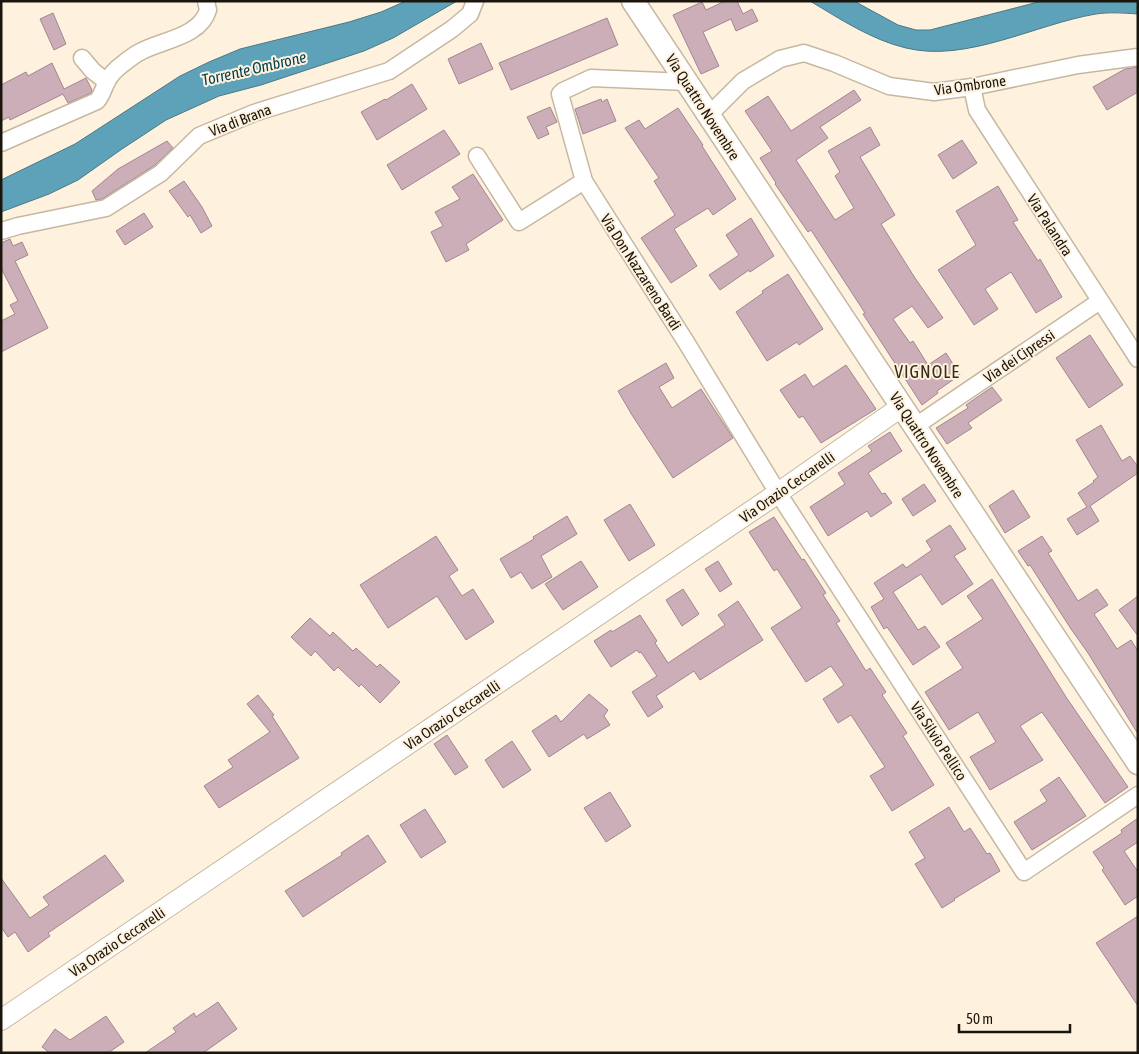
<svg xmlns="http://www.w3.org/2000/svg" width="1139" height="1054" viewBox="0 0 1139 1054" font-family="'Asap Condensed',sans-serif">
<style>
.water{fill:#5ea2b9;stroke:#4a7885}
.building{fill:#ccaeb9;stroke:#a28691}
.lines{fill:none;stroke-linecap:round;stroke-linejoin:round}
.minor-casing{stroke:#c6b8a0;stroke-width:19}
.tertiary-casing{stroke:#c6b8a0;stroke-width:22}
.secondary-casing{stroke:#c6b8a0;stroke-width:25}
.minor{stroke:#fff;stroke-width:16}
.tertiary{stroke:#fff;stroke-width:20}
.secondary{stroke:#fff;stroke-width:22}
.labels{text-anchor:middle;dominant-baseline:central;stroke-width:4;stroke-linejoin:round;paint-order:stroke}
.street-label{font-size:15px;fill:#1b160d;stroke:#fef2de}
.water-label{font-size:16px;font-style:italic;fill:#003f50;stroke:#fef2de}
.quarter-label{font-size:18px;letter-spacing:1px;fill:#372c18;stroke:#fef2de}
</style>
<rect width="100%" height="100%" fill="#fef2de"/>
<g class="water">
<polygon points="406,1 457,1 393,38 364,51 261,85 219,96 166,120 122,149 78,180 49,194 1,212 1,180 75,144 180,76 209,62 240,49 349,22 381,12"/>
<path d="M 810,1 L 854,1 L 898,25 L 916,30 L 930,30 L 1042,1 L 1138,1 L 1138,14 C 1124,13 1109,12 1096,14 C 1036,24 967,63 906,48 C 872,40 840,19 810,1 Z"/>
</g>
<g class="building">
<polygon points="725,1 737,1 743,14 752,9 758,21 736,31 731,19 703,32 719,66 701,74 673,15 702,2 706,10"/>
<polygon points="53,13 66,44 54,50 40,19"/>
<polygon points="607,18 618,45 511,90 499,63"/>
<polygon points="481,43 493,69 459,84 448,59"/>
<polygon points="52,63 64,89 86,78 92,90 91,93 68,103 63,94 10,120 9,117 1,121 1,85 26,72 28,76"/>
<polygon points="1138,67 1138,92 1107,110 1093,87 1125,69"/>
<polygon points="412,84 427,109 377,140 361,112 385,99 386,100"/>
<polygon points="854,90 861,100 820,127 828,138 796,160 835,220 854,208 835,176 840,172 828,151 870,127 880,145 860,157 895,215 881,224 915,278 943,318 928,328 912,306 893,319 910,343 913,341 928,365 946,353 960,375 937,391 938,393 922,405 863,314 865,313 811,230 808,232 775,184 776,183 760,158 772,151 745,111 768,96 791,131"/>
<polygon points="601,99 602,102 607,99 616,121 583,134 575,109"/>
<polygon points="550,107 557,122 546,127 549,134 538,139 527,117"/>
<polygon points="678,108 703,145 702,146 736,199 713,215 708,208 674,229 697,266 671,283 641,238 675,215 654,181 659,178 625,128 639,120 645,129"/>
<polygon points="444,130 460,154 402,190 387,165"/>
<polygon points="962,140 977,163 953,179 938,155"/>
<polygon points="167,141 173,148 155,165 102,199 96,200 92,191 118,169"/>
<polygon points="473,174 503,220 466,244 469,250 446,262 431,232 443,226 435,212 460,199 452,187"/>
<polygon points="184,181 202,207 212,226 201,233 190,215 188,217 169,191"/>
<polygon points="998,186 1018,220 1013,222 1038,261 1040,259 1062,297 1036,313 1011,272 985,289 998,309 974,325 938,270 976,245 956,211"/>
<polygon points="144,213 153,227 125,245 116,231"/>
<polygon points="751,218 774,256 750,272 749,270 720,290 709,275 739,255 726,235"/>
<polygon points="10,239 13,246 22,242 28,255 15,261 48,328 1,352 1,321 15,314 10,305 18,301 1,268 1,243"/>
<polygon points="788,274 823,329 799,345 797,342 767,361 736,312 763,293 762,291"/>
<polygon points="1090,335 1123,385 1089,408 1056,358"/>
<polygon points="666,363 674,378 659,387 672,408 701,389 733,438 673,478 632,415 618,391"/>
<polygon points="846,365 876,409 821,443 803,416 799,418 780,390 805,374 813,387"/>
<polygon points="992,387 1002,400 968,423 972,428 947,444 936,428 968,408 966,405"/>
<polygon points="1101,425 1122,461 1130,456 1138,467 1138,473 1090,506 1099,521 1077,535 1067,519 1087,507 1078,493 1094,482 1093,481 1098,477 1076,440"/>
<polygon points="890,432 902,451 868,473 882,494 885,493 892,503 871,517 867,511 828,536 810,507 845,484 838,473 872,451 868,446"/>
<polygon points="924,484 936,501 913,516 902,499"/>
<polygon points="1013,490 1030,517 1005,533 989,506"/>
<polygon points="630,504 655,545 629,561 604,520"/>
<polygon points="567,516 577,534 541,556 552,577 532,589 521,572 511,578 500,559 534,539 533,537"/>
<polygon points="774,517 802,560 804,559 826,593 823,595 840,621 836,623 866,671 870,668 886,692 882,695 907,733 903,736 934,785 892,811 870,776 885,767 851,715 838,723 823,699 844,685 831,666 806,682 771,628 802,608 777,569 774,571 749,532"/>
<polygon points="950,525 966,549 954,556 973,584 942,605 921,574 893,592 918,630 925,626 940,647 913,665 887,627 884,629 871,607 884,599 874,583 903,564 906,568 932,550 926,541"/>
<polygon points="436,536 458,570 449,576 462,596 473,589 494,622 466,640 437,596 388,628 360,585"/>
<polygon points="1042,536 1052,551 1048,553 1078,601 1097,589 1108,605 1094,614 1117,649 1131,640 1138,651 1138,734 1088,653 1071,629 1030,565 1028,566 1018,551"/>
<polygon points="581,561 598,587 563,610 545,584"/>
<polygon points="718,561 732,584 720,592 705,569"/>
<polygon points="992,579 1066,697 1128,787 1105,803 1042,712 1020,726 1043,760 990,790 970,757 996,742 978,712 949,730 925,692 963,668 946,643 983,619 967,596"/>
<polygon points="683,589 699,614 682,626 666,600"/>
<polygon points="1138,596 1138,636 1119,610"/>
<polygon points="738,601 763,640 700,680 694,671 656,696 663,707 648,717 632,692 657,676 641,652 639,653 637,650 611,667 594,641 611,630 612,632 640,615 657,641 655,643 668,663 725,625 718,615"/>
<polygon points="310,618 330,636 333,632 353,651 356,648 377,667 380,664 400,682 380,703 361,684 359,687 338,667 334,671 315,651 311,656 291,637"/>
<polygon points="589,694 608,710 604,716 610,725 587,739 584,734 549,757 532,731 556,715 561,722"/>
<polygon points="258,695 274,715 272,716 299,758 219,808 204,786 233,767 228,760 270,732 247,704"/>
<polygon points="447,735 468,767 455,775 434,744"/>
<polygon points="512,741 531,770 503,788 485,760"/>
<polygon points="1059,777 1086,816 1032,850 1014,822 1047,801 1040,790"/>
<polygon points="610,792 631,826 606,842 584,808"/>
<polygon points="949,807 964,832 970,828 987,854 990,853 1000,871 954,899 955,900 942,908 915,864 925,858 909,832"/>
<polygon points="425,809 446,842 421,858 400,825"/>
<polygon points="1138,818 1138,842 1124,851 1138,872 1138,896 1125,905 1102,870 1104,868 1093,852 1122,833 1121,830"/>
<polygon points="368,835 386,862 303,917 285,891 342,855 341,853"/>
<polygon points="105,855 124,881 48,933 50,936 28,952 15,932 8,937 1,927 1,878 30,918 49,905 43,897"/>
<polygon points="1138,916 1138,1006 1096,943"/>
<polygon points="218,1002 237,1029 203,1053 145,1053 176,1032 173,1028 194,1013 196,1017"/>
<polygon points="106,1016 124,1042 108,1053 50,1053 42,1047 55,1029 70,1040"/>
</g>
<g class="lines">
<g class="minor-casing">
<g id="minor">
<polyline points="82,58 93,71 107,82"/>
<polyline points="972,87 977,110 1138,359"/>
<polyline points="709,115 743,81 780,59 804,53 834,63 889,86 934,92 972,87 1078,65 1138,57"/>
<path d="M 1,143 L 97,101 C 102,95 103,90 106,83 C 110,75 117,68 124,63 C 129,59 134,55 140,52 C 162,40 200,37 208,10 L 206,1"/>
<polyline points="477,156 519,222 584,181 686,342 778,493 1024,872 1138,795"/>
<polyline points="584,181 560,94 563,91 591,78 687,82"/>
<polyline points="1,231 18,226 106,208 161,173 199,136 254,113 389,71 452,29 470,14 475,1"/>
<polyline points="914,427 1100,301"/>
</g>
</g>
<g class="tertiary-casing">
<polyline id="tertiary" points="1,1020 778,493 901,407"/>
</g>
<g class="secondary-casing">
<polyline id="secondary" points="633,1 1138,763"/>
</g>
<use href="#minor" class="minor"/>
<use href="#tertiary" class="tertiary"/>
<use href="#secondary" class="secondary"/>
</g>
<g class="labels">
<g class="street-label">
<text transform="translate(970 85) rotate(-8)">Via Ombrone</text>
<text transform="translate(703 107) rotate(57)">Via Quattro Novembre</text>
<text transform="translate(240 120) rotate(-21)">Via di Brana</text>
<text transform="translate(1050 225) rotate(57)">Via Palandra</text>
<text transform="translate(641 272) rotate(57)">Via Don Nazzareno Bardi</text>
<text transform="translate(1019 356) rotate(-34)">Via dei Cipressi</text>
<text transform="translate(927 445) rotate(57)">Via Quattro Novembre</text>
<text transform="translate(787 487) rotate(-35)">Via Orazio Ceccarelli</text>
<text transform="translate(452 715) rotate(-34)">Via Orazio Ceccarelli</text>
<text transform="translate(939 741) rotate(57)">Via Silvio Pellico</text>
<text transform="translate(117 942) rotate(-34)">Via Orazio Ceccarelli</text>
</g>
<g class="water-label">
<text transform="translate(254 68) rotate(-13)">Torrente Ombrone</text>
</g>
<g class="quarter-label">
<text x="927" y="371">VIGNOLE</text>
</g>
</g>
<rect width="1139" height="1054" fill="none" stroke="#1b160d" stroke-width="5"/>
<path d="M959 1024v8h111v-8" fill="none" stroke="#1b160d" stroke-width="2.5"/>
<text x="966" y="1024" font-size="15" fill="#1b160d" stroke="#fef2de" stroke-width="4" paint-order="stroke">50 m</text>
</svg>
